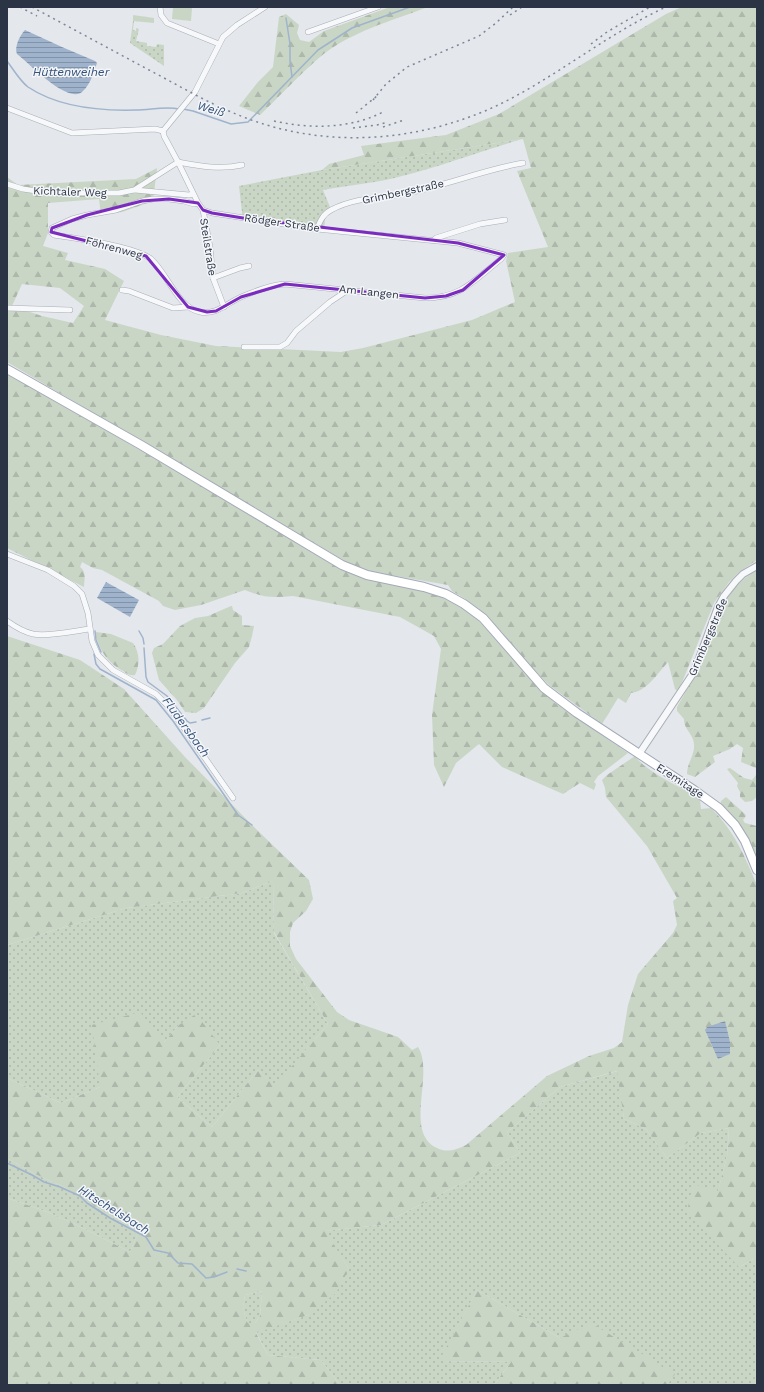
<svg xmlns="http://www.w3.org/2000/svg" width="764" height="1392" viewBox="0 0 764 1392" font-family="'Work Sans',sans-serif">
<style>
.grass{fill:url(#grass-dots)}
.forest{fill:url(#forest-firs);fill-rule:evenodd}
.park{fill:#c9d6c5}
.water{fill:url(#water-rules)}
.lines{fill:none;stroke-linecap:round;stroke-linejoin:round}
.stream{stroke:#9fb4cc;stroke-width:1.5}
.minor-casing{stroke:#a9aeb7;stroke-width:6}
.tertiary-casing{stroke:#a9aeb7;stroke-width:8}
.primary-casing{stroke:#a3abb8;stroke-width:10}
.minor{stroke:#f7f8fa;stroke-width:5}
.tertiary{stroke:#f7f8fa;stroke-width:6}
.primary{stroke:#fff;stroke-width:8}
.rail{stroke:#7d8696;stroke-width:1.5;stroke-dasharray:2 4;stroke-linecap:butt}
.marked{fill:none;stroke:#7b2cbf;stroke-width:3;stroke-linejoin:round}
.labels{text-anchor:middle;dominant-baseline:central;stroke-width:3;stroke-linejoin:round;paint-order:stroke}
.street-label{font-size:11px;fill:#2b3445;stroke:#f4f6f9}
.water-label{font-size:12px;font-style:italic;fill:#34527a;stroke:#f4f6f9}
</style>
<defs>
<pattern id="grass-dots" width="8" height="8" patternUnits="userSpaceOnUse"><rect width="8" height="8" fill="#c9d6c5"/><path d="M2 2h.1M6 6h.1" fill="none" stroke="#adb8ab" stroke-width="1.8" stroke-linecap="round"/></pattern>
<pattern id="forest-firs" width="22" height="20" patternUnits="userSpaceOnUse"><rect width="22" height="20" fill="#c9d6c5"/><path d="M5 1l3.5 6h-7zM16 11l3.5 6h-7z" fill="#adb8ab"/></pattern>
<pattern id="water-rules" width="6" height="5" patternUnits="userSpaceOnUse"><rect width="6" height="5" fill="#9fb4cc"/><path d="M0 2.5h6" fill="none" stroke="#8293a7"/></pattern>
</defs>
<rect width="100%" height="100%" fill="#e4e7ec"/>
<g class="grass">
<polygon points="133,21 134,21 133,30 136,31 136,28 139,29 136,41 147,43 147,46 156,47 157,44 164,45 164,66 130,43"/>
<path d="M 523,139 C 482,150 443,166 402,176 C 377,183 349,185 323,190 L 332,212 L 325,218 L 324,232 L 243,221 L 239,186 L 322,170 Z"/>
<polygon points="273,881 274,933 328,1024 275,1087 258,1070 212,1127 177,1097 220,1045 179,1025 164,1042 100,1087 61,1103 7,1078 7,945 126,908 242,893"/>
<polygon points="618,1071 624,1119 646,1129 667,1158 701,1133 729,1128 727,1156 718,1192 739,1267 757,1257 757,1385 667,1385 674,1374 560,1338 477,1290 440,1361 511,1362 494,1385 340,1385 321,1360 268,1355 256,1332 308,1315 349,1269 324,1231 381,1225 520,1153 507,1132 560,1087"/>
<polygon points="7,1158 35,1174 64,1187 138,1233 130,1252 73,1223 42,1210 7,1198"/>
<path d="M 262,1291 L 260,1316 L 255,1323 L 248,1323 C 243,1314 243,1306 245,1295 Z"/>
</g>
<g class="forest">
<path d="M 390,7 L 428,7 C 391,21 350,32 320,57 C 299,75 280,96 260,115 L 239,106 L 258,82 L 273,67 L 279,17 L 286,14 L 299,25 L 297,33 L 300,40 L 309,42 L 324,31 Z"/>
<path d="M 682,7 L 757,7 L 757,560 L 739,572 L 729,582 L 714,603 L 679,690 L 677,691 L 675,689 L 668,662 C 658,673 646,692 631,693 L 626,703 L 618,698 L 602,724 L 549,685 L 526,662 L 502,632 L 484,614 L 464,598 L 452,591 L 448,585 L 373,572 L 347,563 L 7,362 L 7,177 L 18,185 L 136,179 L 157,168 L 153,201 L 122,212 L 101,215 L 99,199 L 48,203 L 48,233 L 43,246 L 68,253 L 65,260 L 105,269 L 124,281 L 105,320 L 161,335 L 216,346 L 341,352 L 363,348 L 472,320 L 515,302 L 506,261 L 508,253 L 548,247 L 517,171 L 531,168 L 523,139 L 322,170 L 329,164 L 364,155 L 361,146 L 446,135 L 499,114 L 666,14 ZM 22,284 L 60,288 L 84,306 L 73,323 L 42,316 L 12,306 Z"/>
<polygon points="133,15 154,18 154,23 133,21"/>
<path d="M 7,373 L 330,560 L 402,585 L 434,594 L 451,601 L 466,609 L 482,624 L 533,682 L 555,703 L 628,753 L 598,776 L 594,782 L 596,784 L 594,790 L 580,783 L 563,794 L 502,767 L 479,744 L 456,763 L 444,787 L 434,765 L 432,715 L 441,649 L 434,636 L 400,617 L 293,596 C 271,598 265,598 245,590 L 201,605 L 175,610 L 163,606 L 159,601 L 102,570 L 93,568 L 82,562 L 80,567 C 87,572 84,580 84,587 L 7,548 Z"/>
<path d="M 757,570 L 757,797 L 752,801 L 745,802 L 740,797 L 740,792 L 737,786 L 738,783 L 727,769 L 730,768 L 744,778 L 752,780 L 756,775 L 756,768 L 741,762 L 743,748 L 737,744 L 730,749 L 713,756 L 715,762 L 695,777 L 687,774 C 687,763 695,755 694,744 C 694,735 683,728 684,719 L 677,711 L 677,707 L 698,670 L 726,600 L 733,589 L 745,578 Z"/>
<polygon points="231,606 232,606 233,610 242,616 242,625 254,626 252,636 249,647 235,663 204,708 196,713 185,712 177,700 159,680 152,653 154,648 163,644 180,626 195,618 208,616"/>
<path d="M 96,632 L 111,634 L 133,643 C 140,653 140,665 135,675 C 130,676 127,674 123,671 C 106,661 101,652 95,634 Z"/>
<path d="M 7,636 L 80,660 L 124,689 L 185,757 L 256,829 L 309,880 L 313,899 L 306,911 L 293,923 L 290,932 L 290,946 L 296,959 L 337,1012 L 349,1020 L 398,1037 L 412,1050 L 418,1047 C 435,1074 403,1132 437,1148 C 447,1153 456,1150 466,1145 L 547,1076 L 589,1056 L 614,1048 L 622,1042 L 628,1005 L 638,974 L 673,933 L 677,925 L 673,901 L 677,898 L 647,846 L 606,797 L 605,788 L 602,780 L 607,775 L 635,756 C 645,771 680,787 696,796 L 700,800 L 701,809 L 711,808 C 735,832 744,855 757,885 L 757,1257 L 739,1267 L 687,1212 L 693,1184 L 718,1191 L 727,1156 L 729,1128 L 701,1133 L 667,1158 L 646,1129 L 624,1119 L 617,1071 L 560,1087 L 507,1132 L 520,1153 L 381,1225 L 325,1231 L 349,1269 L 336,1293 L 308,1315 L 256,1333 L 268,1355 L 321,1360 L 340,1385 L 7,1385 L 7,1198 L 42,1210 L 73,1223 L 130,1252 L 138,1233 L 64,1187 L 35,1174 L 7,1158 L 7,1078 L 61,1103 L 100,1087 L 92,1025 L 140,1012 L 164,1042 L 179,1025 L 196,1014 L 220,1045 L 177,1097 L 212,1127 L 258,1070 L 275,1086 L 328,1024 L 274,932 L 273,881 L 242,893 L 126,908 L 7,945 ZM 262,1291 L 260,1316 L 255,1323 L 248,1323 C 243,1313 243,1306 245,1295 Z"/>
<polygon points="726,797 745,814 746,816 743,820 745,823 757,826 757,864 731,816 720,804 721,801"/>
<polygon points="477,1290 560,1338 591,1323 675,1374 667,1385 494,1385 511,1362 439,1361"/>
</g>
<polygon class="park" points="173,7 192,8 191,21 172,19"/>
<g class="water">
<path d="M 25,30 L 62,47 L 95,61 L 97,63 C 94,72 90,85 83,91 C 69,106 29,63 17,54 C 14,47 20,35 25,30 Z"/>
<polygon points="106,582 139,600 130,617 97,598"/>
<polygon points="725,1021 730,1042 730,1054 718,1059 705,1030 707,1027"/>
</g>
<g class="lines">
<g class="stream">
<polyline points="286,18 290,44 290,61 292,77"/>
<path d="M 7,61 C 13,69 20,81 28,87 C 58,107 102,111 136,110 C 150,110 165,106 179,109"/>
<polyline points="183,109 193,111 231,124 248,122 318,50 352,28 410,7"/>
<polyline points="95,631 96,640 101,652"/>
<polyline points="139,631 143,638 144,644"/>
<polyline points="144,648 146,677 148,682 167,696 187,721 190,723 196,722"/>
<polyline points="94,654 96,664 100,669 156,700 173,721 238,815 252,825"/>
<polyline points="202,720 210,718"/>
<polyline points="7,1163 32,1175 44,1182 60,1187 80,1196 87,1203 110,1218 146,1237 154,1250 168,1253 178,1263 192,1264 206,1278 214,1277 227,1272"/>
<polyline points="237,1269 246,1271"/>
</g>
<g class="minor-casing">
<g id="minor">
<polyline points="160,7 161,15 167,23 219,44"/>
<polyline points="308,32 378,7"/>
<polyline points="7,108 72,133 155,129 163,131"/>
<path d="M 163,131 L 164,136 L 178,162 L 198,203 L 203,210 L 212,213 L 317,229 L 458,243 L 504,255 L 501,259 C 474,280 462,298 425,298 L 285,284 C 271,285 255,291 241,297 C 227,303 217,315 200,312 C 178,308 167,273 151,259 C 135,246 75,238 54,235 L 51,232 L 52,228 L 72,219 L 87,215 L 116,210 L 142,201 L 153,199 L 169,199 L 184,201 L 194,204 L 198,203"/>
<polyline points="163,131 195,92 223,37 237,25 265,7"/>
<path d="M 178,162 C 200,166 220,170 242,165"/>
<polyline points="7,184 23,189 50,193 119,193 134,190 178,162"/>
<polyline points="135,190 189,195 193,194"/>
<polyline points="203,210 210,247 213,278 224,307"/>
<path d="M 317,229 C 320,221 323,214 331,210 C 357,196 389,198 417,191 C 452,183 487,169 523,163"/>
<polyline points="434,240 436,238 480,224 505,220"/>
<polyline points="213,278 240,268 249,266"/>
<polyline points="122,290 129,291 173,308 188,307"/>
<polyline points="7,308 70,310"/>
<polyline points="244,347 280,347 287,343 296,331 330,302 348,290"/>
<polyline points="7,554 48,570 74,586 82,594 88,613 92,641 98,655 113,670 156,694 170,708 233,798"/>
<path d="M 7,621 C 14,626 24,632 33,634 C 49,637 73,631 90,629"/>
</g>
</g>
<g class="tertiary-casing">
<polyline id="tertiary" points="639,754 694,672 718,607 724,596 736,581 743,574 757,566"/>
</g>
<g class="primary-casing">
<polyline id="primary" points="7,369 141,445 342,565 367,575 424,587 446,594 464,604 483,618 544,688 577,713 694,790 719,808 735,825 745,841 757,870"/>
</g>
<use href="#minor" class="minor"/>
<use href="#tertiary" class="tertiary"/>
<use href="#primary" class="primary"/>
<g class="rail">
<polyline points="20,7 37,16"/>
<path d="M 32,7 C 71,28 110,49 149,70 C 178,85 206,102 236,114 C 319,149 412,144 494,107 C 554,79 605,35 666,7"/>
<polyline points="510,15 522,7"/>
<polyline points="591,44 607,32 650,7"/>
<polyline points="373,100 386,84 407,67 479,36 496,23 513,7"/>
<polyline points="356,113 377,96"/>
<path d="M 274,121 C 310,129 350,129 383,112"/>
<polyline points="383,127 404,120"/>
<polyline points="353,128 377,125 388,122"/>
</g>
</g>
<path class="marked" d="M 169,199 L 198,203 L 203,210 L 212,213 L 249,219 L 458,243 L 504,255 L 463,290 L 446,296 L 425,298 L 285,284 L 241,297 L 216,311 L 207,312 L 188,307 L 146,256 L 51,232 L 52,228 L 87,215 L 142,201 Z"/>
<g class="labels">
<g class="street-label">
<text transform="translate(70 192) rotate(2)">Kichtaler Weg</text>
<text transform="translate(403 192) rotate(-12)">Grimbergstraße</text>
<text transform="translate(282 223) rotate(8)">Rödger Straße</text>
<text transform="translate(208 247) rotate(81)">Steilstraße</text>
<text transform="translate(114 248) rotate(15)">Föhrenweg</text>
<text transform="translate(369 292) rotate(6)">Am Langen</text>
<text transform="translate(708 637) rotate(-67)">Grimbergstraße</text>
<text transform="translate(680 781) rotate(33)">Eremitage</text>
</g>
<g class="water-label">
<text x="71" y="72">Hüttenweiher</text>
<text transform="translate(211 109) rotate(16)">Weiß</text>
<text transform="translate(186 727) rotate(54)">Fludersbach</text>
<text transform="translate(114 1210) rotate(32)">Hitschelsbach</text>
</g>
</g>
<rect width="764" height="1392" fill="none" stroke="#2b3445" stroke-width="16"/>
</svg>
